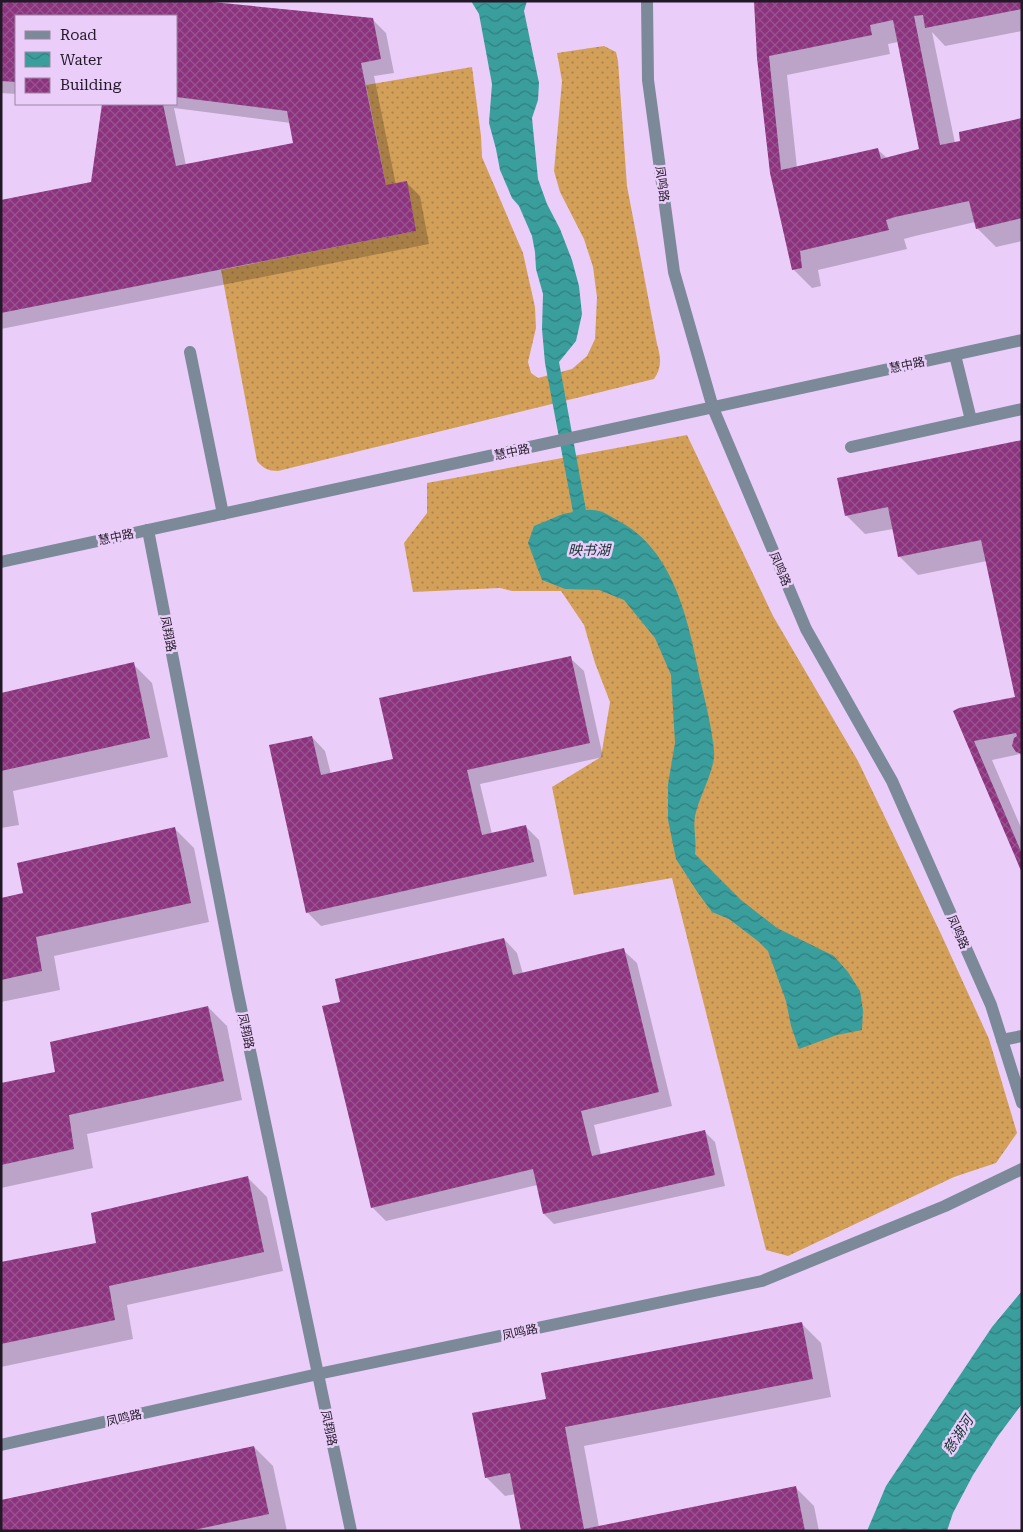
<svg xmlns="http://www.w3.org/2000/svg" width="1023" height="1532" viewBox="0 0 1023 1532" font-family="'Roboto Serif','Noto Sans SC',serif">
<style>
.grass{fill:url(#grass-dots)}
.water{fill:url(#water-waves)}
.shadow{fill:#0003;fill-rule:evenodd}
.building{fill:url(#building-cross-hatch);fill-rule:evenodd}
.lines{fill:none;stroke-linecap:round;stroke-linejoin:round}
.minor{stroke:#7c8999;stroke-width:12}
.labels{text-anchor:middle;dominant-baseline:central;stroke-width:5;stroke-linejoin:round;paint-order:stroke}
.street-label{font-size:12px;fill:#221827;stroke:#eacef9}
.water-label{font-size:14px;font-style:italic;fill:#123130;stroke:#eacef9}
</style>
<defs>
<pattern id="grass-dots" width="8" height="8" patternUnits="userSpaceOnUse" patternTransform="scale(1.25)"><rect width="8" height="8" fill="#d3a059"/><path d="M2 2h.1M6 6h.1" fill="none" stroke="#ab814a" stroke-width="1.8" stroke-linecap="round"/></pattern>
<pattern id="water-waves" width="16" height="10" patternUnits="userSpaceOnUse" patternTransform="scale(1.25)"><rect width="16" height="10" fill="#3a9e9d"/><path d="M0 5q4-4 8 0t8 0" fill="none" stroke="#308080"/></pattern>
<pattern id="building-cross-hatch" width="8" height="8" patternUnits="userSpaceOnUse" patternTransform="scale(1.25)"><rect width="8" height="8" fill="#8c327e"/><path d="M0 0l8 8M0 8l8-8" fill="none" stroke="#98548e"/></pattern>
</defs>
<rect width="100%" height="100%" fill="#eacef9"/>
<g class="grass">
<path d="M 604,46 L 616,52 L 618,61 L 627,186 L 657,344 C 661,357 662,368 654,379 L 278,471 C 268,471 263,468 257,461 L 221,270 L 415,231 L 386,185 L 366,85 L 472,67 L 481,136 L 482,157 L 523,253 L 535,307 L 536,328 L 528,362 L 531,373 L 538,378 L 572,369 L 587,356 L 595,339 L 597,297 L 593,267 L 584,239 L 560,192 L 554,171 L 562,81 L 557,53 Z"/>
<polygon points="687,435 773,616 858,761 941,934 989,1039 1017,1133 996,1163 954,1177 788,1256 766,1250 672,878 574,895 552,787 601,757 610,702 595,663 584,625 561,591 512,591 500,588 413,592 404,543 427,513 427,483"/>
</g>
<g class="water">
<path d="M 471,1 L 527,1 L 524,11 L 539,83 L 538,100 L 532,118 L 538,179 L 547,204 L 560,229 L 572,260 L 579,286 L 582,314 L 576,341 L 559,362 L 586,510 C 599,509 605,513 617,520 C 676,550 689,625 701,683 C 706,705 712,728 714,751 C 716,767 700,796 696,812 C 692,825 697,840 695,854 L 741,900 L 777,928 L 834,956 L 848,972 L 860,991 L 863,1010 L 862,1030 L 837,1035 L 799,1049 L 791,1026 L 786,1001 L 768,951 L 759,942 L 729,919 L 712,912 L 698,893 L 676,859 L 668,820 L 668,784 L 675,743 L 671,675 L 655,638 L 624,600 L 599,590 L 565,589 L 542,580 L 528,543 L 534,526 L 563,514 L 573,512 L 545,363 L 542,329 L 543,294 L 536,269 L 535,252 L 532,236 L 519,206 L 512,198 L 500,170 L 496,149 L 489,123 L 492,84 L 489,68 L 479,14 Z"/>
<polygon points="1022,1291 1022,1404 998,1436 973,1475 953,1513 947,1531 867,1531 886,1486 992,1327"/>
</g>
<g class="shadow">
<path d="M 1,1 L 372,19 L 386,33 L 394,73 L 374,76 L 396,185 L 407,183 L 420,196 L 429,244 L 1,329 L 1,201 L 92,183 L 103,104 L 176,104 L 176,16 L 16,16 L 16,94 L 1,93 ZM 174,108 L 291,123 L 294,144 L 186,165 Z"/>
<path d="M 755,1 L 1022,1 L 1022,31 L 945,46 L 932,32 L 955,143 L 1022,119 L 1022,241 L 996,247 L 977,228 L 975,222 L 915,236 L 904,239 L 907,249 L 818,270 L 821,286 L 812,288 L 793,269 ZM 898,42 L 920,150 L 887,158 L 878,150 L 797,168 L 787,75 L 890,54 L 888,44 Z"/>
<polygon points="1022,442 1022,756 1020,754 992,760 1022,830 1022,870 954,712 1017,698 987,561 918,575 899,556 893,529 865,534 846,515"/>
<polygon points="570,658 584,671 603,757 480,784 492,834 526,827 539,840 547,876 321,926 307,912 312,737 325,751 331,774 394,760"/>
<polygon points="133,664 152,683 168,757 13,791 19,825 1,828 1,694"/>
<polygon points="175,829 194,848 209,922 54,956 60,990 1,1002 1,899 24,894"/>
<polygon points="504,939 517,953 523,974 623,950 637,963 672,1106 594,1125 601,1155 705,1132 715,1142 725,1186 554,1224 544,1214 537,1185 386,1221 372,1207 342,1003"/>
<polygon points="208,1007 227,1026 242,1100 87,1134 93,1168 1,1188 1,1084 57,1073"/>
<polygon points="248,1178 267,1197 283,1271 127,1305 133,1339 1,1367 1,1263 97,1244"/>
<polygon points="802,1324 821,1343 831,1397 584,1446 599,1527 795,1487 814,1506 819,1531 523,1531 516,1494 505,1496 486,1477 547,1400"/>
<polygon points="254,1447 273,1466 287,1531 2,1531"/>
</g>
<g class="building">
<polygon points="1,1 202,1 373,18 381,59 361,63 374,127 386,185 407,181 416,231 1,313 1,200 91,182 102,104 163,104 176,166 293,143 287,111 176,97 176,16 16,16 16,82 1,81"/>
<path d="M 754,1 L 1022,1 L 1022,9 L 925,28 L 923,15 L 914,16 L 940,145 L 960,141 L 959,132 L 1022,118 L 1022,218 L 976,229 L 969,201 L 895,217 L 886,220 L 889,230 L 800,251 L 802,268 L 792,270 L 770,173 L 757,58 ZM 893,20 L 919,149 L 881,159 L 878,148 L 781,170 L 769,56 L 872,35 L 870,25 Z"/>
<polygon points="1022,440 1022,754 1016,752 1012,746 1014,738 1017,736 1016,733 974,741 1022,854 1022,873 953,711 959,708 1015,697 981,540 898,557 888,507 845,516 837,478"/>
<polygon points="571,656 590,743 467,770 482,835 526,825 534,862 306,913 269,745 312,736 321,775 393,759 379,698"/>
<polygon points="134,662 150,738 1,771 1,693"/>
<polygon points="175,827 191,903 36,937 42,971 1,980 1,898 23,893 17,863"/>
<polygon points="504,938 513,975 624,948 659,1092 581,1111 592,1156 705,1130 715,1175 543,1214 533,1169 371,1208 322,1006 340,1002 335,979"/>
<polygon points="208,1006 224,1081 69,1115 74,1149 1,1165 1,1083 55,1072 50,1042"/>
<polygon points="248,1176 264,1252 109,1286 115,1320 1,1344 1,1262 96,1243 91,1213"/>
<polygon points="802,1322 813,1379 565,1427 584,1529 796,1486 805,1531 521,1531 510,1473 485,1478 472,1413 546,1399 541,1373"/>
<polygon points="254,1446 269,1514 189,1531 1,1531 1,1500"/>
</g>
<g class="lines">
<g class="minor">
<polyline points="647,1 648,80 674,272 713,408 806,629 892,781 991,1005 1022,1103"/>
<polyline points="190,352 223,514"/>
<polyline points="955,355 971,420"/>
<polyline points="851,447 1022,409"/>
<polyline points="148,530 237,989 351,1531"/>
<polyline points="1,562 1022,340"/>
<polyline points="1002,1040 1022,1036"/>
<polyline points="1,1445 318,1374 762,1281 945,1206 1022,1169"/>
</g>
</g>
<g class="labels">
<g class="street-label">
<text transform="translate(662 184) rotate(82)">凤鸣路</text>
<text transform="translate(907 365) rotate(-12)">慧中路</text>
<text transform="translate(512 452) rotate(-12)">慧中路</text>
<text transform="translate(116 537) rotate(-12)">慧中路</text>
<text transform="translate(780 569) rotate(67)">凤鸣路</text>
<text transform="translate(168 634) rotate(79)">凤翔路</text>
<text transform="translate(958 932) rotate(66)">凤鸣路</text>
<text transform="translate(246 1031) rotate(78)">凤翔路</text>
<text transform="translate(520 1332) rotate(-12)">凤鸣路</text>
<text transform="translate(124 1418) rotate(-13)">凤鸣路</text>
<text transform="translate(329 1428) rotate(78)">凤翔路</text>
</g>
<g class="water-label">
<text x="589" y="550">映书湖</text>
<text transform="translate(958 1435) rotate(-57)">慈湖河</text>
</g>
</g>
<rect width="1023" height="1532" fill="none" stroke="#221827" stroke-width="5"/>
<rect x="15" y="15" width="162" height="90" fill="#eacef9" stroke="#9a85a5"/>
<rect x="25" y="31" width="25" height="8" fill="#7c8999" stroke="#9a85a5"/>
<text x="60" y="40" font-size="15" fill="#221827">Road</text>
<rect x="25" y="52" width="25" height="15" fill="url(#water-waves)" stroke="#9a85a5"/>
<text x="60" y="65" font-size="15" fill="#221827">Water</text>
<rect x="25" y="78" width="25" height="15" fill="url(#building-cross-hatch)" stroke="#9a85a5"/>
<text x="60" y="90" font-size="15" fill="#221827">Building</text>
</svg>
